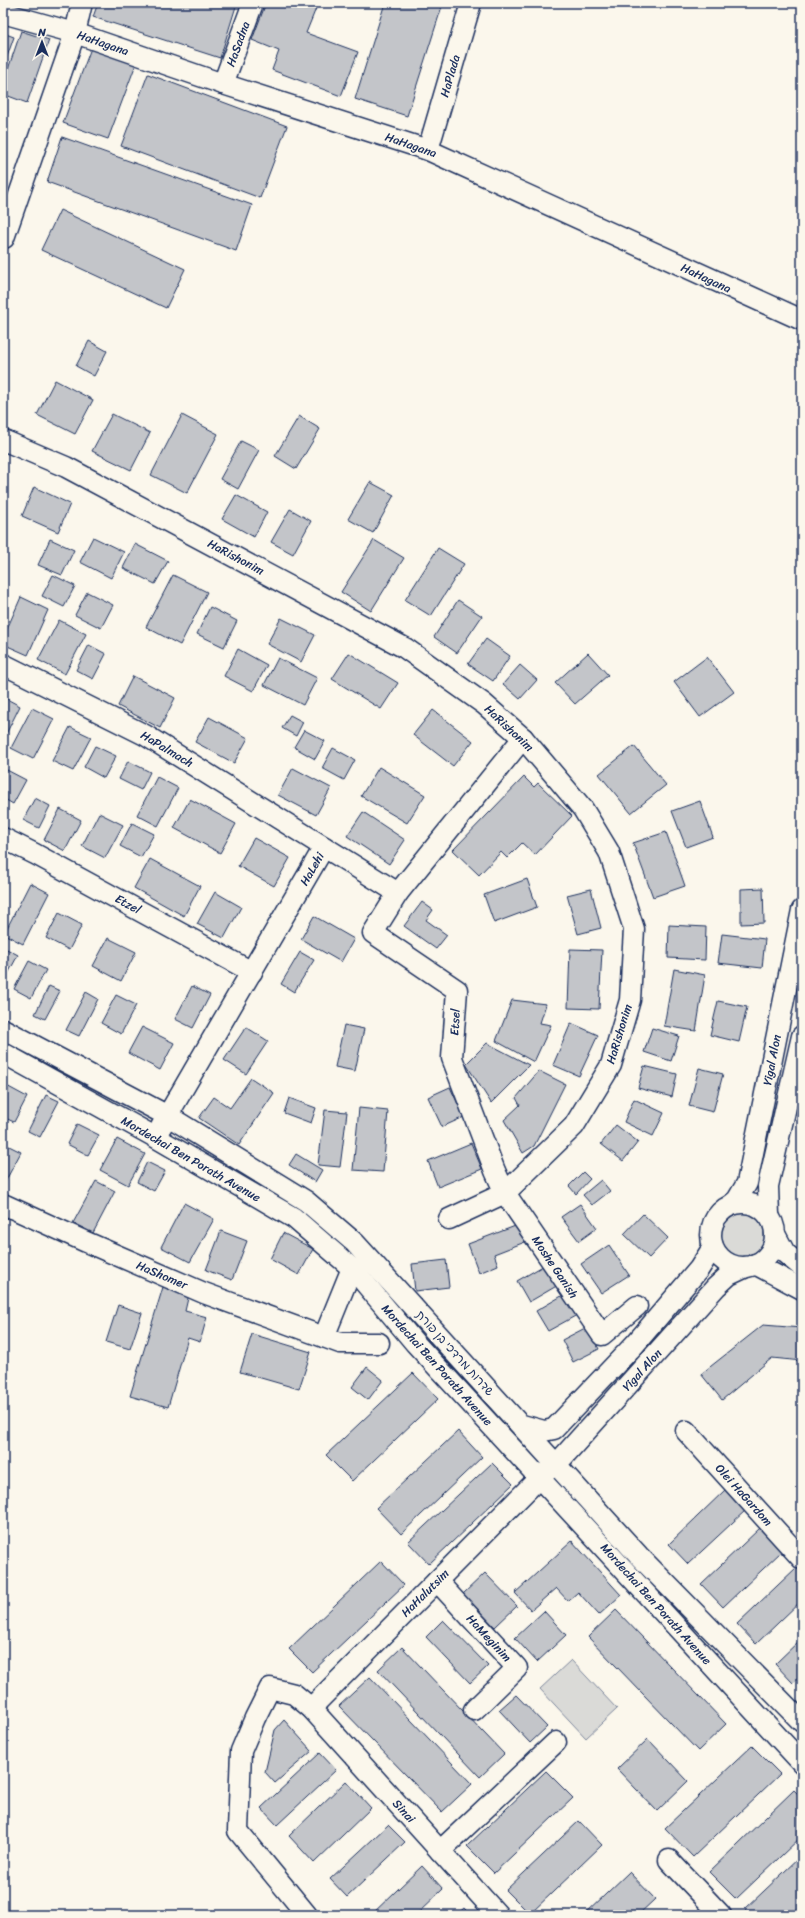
<svg xmlns="http://www.w3.org/2000/svg" width="805" height="1918" viewBox="0 0 805 1918" font-family="Sriracha,'Playpen Sans Hebrew',sans-serif">
<style>
.green{fill:#dadad7;stroke:#7a849a}
.building{fill:#c3c5c9;stroke:#1b2f5e}
.lines{fill:none;stroke-linecap:round;stroke-linejoin:round}
.minor-casing{stroke:#1b2f5e;stroke-width:23}
.minor{stroke:#fbf7ec;stroke-width:20}
.labels{text-anchor:middle;dominant-baseline:central;stroke-width:4;stroke-linejoin:round;paint-order:stroke}
.street-label{font-size:12px;fill:#1b2f5e;stroke:#fbf7ec}
</style>
<rect width="100%" height="100%" fill="#fbf7ec"/>
<filter id="ink" filterUnits="userSpaceOnUse"><feTurbulence type="fractalNoise" baseFrequency=".025" numOctaves="2"/><feDisplacementMap in="SourceGraphic" scale="8" xChannelSelector="R" yChannelSelector="G"/><feConvolveMatrix kernelMatrix="1 2 1 2 8 2 1 2 1" color-interpolation-filters="sRGB"/></filter>
<g filter="url(#ink)">
<g class="green">
<circle cx="743" cy="1234" r="26"/>
<polygon points="571,1660 617,1709 586,1738 540,1689"/>
</g>
<g class="building">
<polygon points="44,3 59,3 58,7"/>
<polygon points="98,3 237,3 220,58 93,17"/>
<polygon points="266,3 310,3 317,6 306,33 358,52 341,96 272,70 279,51 252,40"/>
<polygon points="385,3 443,3 407,116 355,99"/>
<polygon points="21,31 49,40 27,103 3,94 3,84"/>
<polygon points="3,33 14,37 3,68"/>
<polygon points="91,48 136,64 108,139 63,123"/>
<polygon points="148,74 287,126 260,198 121,146"/>
<polygon points="3,120 6,121 3,130"/>
<polygon points="62,137 252,205 236,251 47,182"/>
<polygon points="60,210 185,269 166,308 41,250"/>
<polygon points="89,341 107,351 94,376 76,366"/>
<polygon points="55,380 93,400 75,434 37,415"/>
<polygon points="112,414 150,433 131,470 92,451"/>
<polygon points="182,415 218,434 187,493 151,475"/>
<polygon points="299,416 320,429 296,469 275,456"/>
<polygon points="241,441 259,450 238,489 220,479"/>
<polygon points="370,482 394,495 373,533 348,519"/>
<polygon points="34,487 70,504 58,532 22,516"/>
<polygon points="236,495 267,512 254,537 222,519"/>
<polygon points="290,509 311,521 293,554 271,542"/>
<polygon points="93,537 124,552 111,578 80,562"/>
<polygon points="50,539 74,550 62,575 38,565"/>
<polygon points="374,540 404,558 371,611 341,592"/>
<polygon points="135,544 168,561 155,584 123,568"/>
<polygon points="438,548 464,564 431,616 405,600"/>
<polygon points="53,575 75,586 64,607 42,596"/>
<polygon points="173,575 207,592 180,645 146,627"/>
<polygon points="87,592 113,605 101,628 75,615"/>
<polygon points="21,597 48,610 28,655 3,644 3,638"/>
<polygon points="458,600 482,616 457,653 434,637"/>
<polygon points="210,607 237,621 224,647 197,634"/>
<polygon points="281,618 315,635 301,662 267,644"/>
<polygon points="59,620 86,634 65,674 38,660"/>
<polygon points="486,639 510,656 493,681 468,664"/>
<polygon points="89,645 106,654 93,679 76,670"/>
<polygon points="238,649 267,665 253,691 224,676"/>
<polygon points="349,653 398,683 381,709 332,679"/>
<polygon points="588,653 608,675 575,704 555,683"/>
<polygon points="707,657 734,692 700,717 674,682"/>
<polygon points="278,658 317,678 303,705 264,685"/>
<polygon points="520,665 537,680 520,699 503,684"/>
<polygon points="133,676 175,698 160,728 118,706"/>
<polygon points="3,697 20,706 4,738 3,737"/>
<polygon points="32,708 54,719 33,759 11,748"/>
<polygon points="433,710 473,741 453,766 413,735"/>
<polygon points="290,715 303,722 296,736 282,728"/>
<polygon points="209,717 248,738 234,763 195,742"/>
<polygon points="70,727 91,737 73,771 52,761"/>
<polygon points="304,730 325,741 315,759 294,747"/>
<polygon points="95,746 116,756 104,778 84,767"/>
<polygon points="634,746 666,785 631,813 599,774"/>
<polygon points="333,748 355,760 344,780 322,768"/>
<polygon points="128,761 150,772 141,790 119,779"/>
<polygon points="379,767 425,795 407,823 361,796"/>
<polygon points="3,768 26,780 13,804 3,798"/>
<polygon points="293,768 331,788 316,815 278,795"/>
<polygon points="157,777 178,788 158,826 137,815"/>
<polygon points="524,777 534,787 538,783 572,816 535,855 522,843 507,858 501,852 479,875 453,850"/>
<polygon points="35,798 50,806 39,828 23,820"/>
<polygon points="190,799 236,824 220,853 174,828"/>
<polygon points="700,801 713,837 686,847 672,811"/>
<polygon points="60,809 81,820 65,851 44,840"/>
<polygon points="363,812 405,840 389,864 347,836"/>
<polygon points="99,813 123,825 105,858 82,846"/>
<polygon points="132,823 154,834 141,857 120,846"/>
<polygon points="666,832 685,886 653,897 633,843"/>
<polygon points="254,838 290,858 274,886 238,866"/>
<polygon points="150,859 200,886 184,916 134,888"/>
<polygon points="527,879 537,907 494,923 484,895"/>
<polygon points="30,883 49,893 23,944 4,934"/>
<polygon points="763,888 764,923 741,924 741,889"/>
<polygon points="591,889 601,928 578,934 567,895"/>
<polygon points="215,892 241,907 224,938 197,924"/>
<polygon points="422,902 433,910 426,920 447,935 436,949 404,926"/>
<polygon points="59,913 82,925 69,950 46,938"/>
<polygon points="314,916 354,939 341,962 301,939"/>
<polygon points="669,925 706,927 705,960 668,958"/>
<polygon points="722,934 765,939 762,968 718,963"/>
<polygon points="108,938 136,952 121,981 93,966"/>
<polygon points="3,947 18,955 3,983"/>
<polygon points="570,949 602,950 599,1009 568,1008"/>
<polygon points="300,952 314,960 294,992 281,984"/>
<polygon points="29,961 46,970 31,998 14,989"/>
<polygon points="674,969 705,975 696,1031 664,1026"/>
<polygon points="49,986 60,991 45,1019 35,1014"/>
<polygon points="192,986 210,995 193,1028 175,1019"/>
<polygon points="86,992 98,999 79,1036 66,1030"/>
<polygon points="116,995 136,1005 121,1034 101,1023"/>
<polygon points="512,1000 546,1004 540,1023 551,1025 534,1062 496,1041"/>
<polygon points="718,1001 747,1007 739,1042 710,1035"/>
<polygon points="571,1023 598,1035 579,1076 553,1065"/>
<polygon points="344,1025 364,1029 355,1071 335,1067"/>
<polygon points="142,1027 174,1043 160,1070 128,1053"/>
<polygon points="246,1027 268,1041 246,1074 224,1060"/>
<polygon points="652,1028 679,1036 671,1061 644,1052"/>
<polygon points="487,1043 529,1065 491,1103 466,1064"/>
<polygon points="644,1066 677,1074 672,1097 638,1088"/>
<polygon points="699,1068 723,1074 713,1112 689,1106"/>
<polygon points="539,1071 565,1084 534,1146 523,1153 504,1120 520,1105 516,1098"/>
<polygon points="251,1078 274,1093 239,1145 199,1118 214,1097 230,1108"/>
<polygon points="3,1084 27,1097 14,1122 3,1117"/>
<polygon points="450,1087 464,1117 442,1127 428,1097"/>
<polygon points="46,1095 59,1101 40,1137 28,1131"/>
<polygon points="289,1098 316,1108 311,1123 284,1113"/>
<polygon points="634,1099 664,1113 653,1136 624,1122"/>
<polygon points="359,1108 388,1111 383,1172 353,1170"/>
<polygon points="325,1110 347,1112 340,1167 318,1165"/>
<polygon points="77,1124 99,1135 88,1155 67,1144"/>
<polygon points="616,1125 638,1142 623,1161 601,1144"/>
<polygon points="117,1139 145,1154 128,1185 100,1170"/>
<polygon points="3,1143 21,1152 5,1182 3,1181"/>
<polygon points="471,1143 482,1169 438,1187 428,1161"/>
<polygon points="296,1154 322,1170 315,1182 289,1165"/>
<polygon points="147,1162 165,1171 154,1191 137,1182"/>
<polygon points="583,1172 590,1179 576,1194 569,1186"/>
<polygon points="601,1180 610,1191 592,1205 583,1195"/>
<polygon points="96,1181 115,1191 93,1233 73,1223"/>
<polygon points="184,1203 214,1219 190,1262 161,1247"/>
<polygon points="580,1204 597,1228 579,1241 561,1217"/>
<polygon points="643,1214 668,1238 649,1258 624,1234"/>
<polygon points="518,1225 525,1242 494,1254 498,1265 479,1273 468,1244"/>
<polygon points="221,1231 247,1241 232,1280 206,1270"/>
<polygon points="283,1233 313,1249 299,1275 270,1259"/>
<polygon points="609,1245 629,1275 601,1293 581,1264"/>
<polygon points="446,1260 449,1287 415,1291 412,1264"/>
<polygon points="548,1263 560,1284 529,1302 517,1281"/>
<polygon points="163,1287 189,1294 185,1311 207,1317 200,1342 188,1338 168,1407 130,1396"/>
<polygon points="565,1294 577,1315 548,1331 536,1311"/>
<polygon points="118,1305 142,1313 130,1349 106,1342"/>
<polygon points="763,1325 802,1328 802,1361 772,1358 722,1400 701,1374"/>
<polygon points="587,1327 599,1349 573,1362 562,1340"/>
<polygon points="252,1334 311,1352 299,1389 240,1372"/>
<polygon points="367,1367 383,1380 368,1400 352,1387"/>
<polygon points="413,1373 438,1399 352,1481 326,1455"/>
<polygon points="458,1431 482,1457 401,1534 376,1508"/>
<polygon points="492,1463 513,1484 429,1564 408,1542"/>
<polygon points="726,1489 746,1510 688,1564 669,1544"/>
<polygon points="760,1528 782,1551 723,1607 701,1584"/>
<polygon points="572,1541 621,1595 599,1615 578,1592 568,1601 556,1588 531,1610 515,1593"/>
<polygon points="381,1561 404,1585 312,1672 289,1649"/>
<polygon points="797,1567 802,1573 802,1600 756,1644 737,1624"/>
<polygon points="485,1573 517,1606 495,1627 463,1594"/>
<polygon points="616,1610 726,1724 698,1751 588,1637"/>
<polygon points="544,1611 566,1635 537,1662 515,1638"/>
<polygon points="443,1620 488,1666 470,1683 426,1637"/>
<polygon points="802,1638 802,1675 793,1683 775,1664"/>
<polygon points="402,1647 504,1754 480,1777 378,1670"/>
<polygon points="370,1677 472,1784 442,1812 339,1706"/>
<polygon points="516,1695 547,1727 530,1743 499,1710"/>
<polygon points="284,1720 312,1751 275,1783 265,1772 275,1730"/>
<polygon points="648,1739 688,1781 657,1811 617,1769"/>
<polygon points="752,1746 780,1774 693,1857 665,1828"/>
<polygon points="320,1753 336,1770 277,1825 261,1808"/>
<polygon points="546,1771 573,1798 494,1873 467,1846"/>
<polygon points="346,1781 371,1808 314,1863 289,1836"/>
<polygon points="794,1790 802,1798 802,1836 736,1899 709,1872"/>
<polygon points="579,1821 602,1845 530,1914 506,1890"/>
<polygon points="388,1825 405,1842 347,1897 330,1879"/>
<polygon points="802,1855 802,1913 799,1915 751,1915 745,1909"/>
<polygon points="422,1866 443,1889 416,1915 371,1915"/>
<polygon points="629,1872 655,1899 638,1915 584,1915"/>
<polygon points="464,1908 471,1915 456,1915"/>
</g>
<g class="lines">
<g class="minor-casing">
<g id="minor">
<polyline points="3,13 75,33 223,84 428,150 802,320"/>
<polyline points="223,84 253,3"/>
<polyline points="428,150 471,3"/>
<polyline points="4,238 75,33 82,3"/>
<polyline points="3,440 66,467 405,648 484,704 523,738 583,809 609,852 634,929 630,1000 611,1065 574,1126 505,1193 449,1219"/>
<polyline points="3,664 145,735 398,893"/>
<polyline points="523,738 398,893 373,933 457,990 452,1058 495,1171 505,1193 602,1335 637,1306"/>
<polyline points="3,838 35,854 252,972"/>
<polyline points="3,1029 168,1116 306,1201 355,1243 639,1556 802,1722"/>
<polyline points="3,1053 155,1137 294,1218 354,1270 415,1343 802,1763"/>
<polyline points="161,1127 324,847"/>
<circle cx="743" cy="1235" r="32"/>
<polyline points="3,1204 84,1241 204,1293 340,1343 379,1343"/>
<polyline points="731,1205 737,1200 747,1183 802,910"/>
<polyline points="769,1216 768,1186 802,1036"/>
<polyline points="775,1234 785,1253 802,1267"/>
<polyline points="755,1264 802,1289"/>
<polyline points="324,1337 352,1268"/>
<polyline points="522,1425 544,1431 554,1429 635,1344 699,1269 713,1247"/>
<polyline points="686,1431 802,1559"/>
<polyline points="437,1581 517,1668 474,1710"/>
<polyline points="311,1708 540,1477 563,1457 716,1287 729,1275 746,1267"/>
<polyline points="440,1851 556,1742"/>
<polyline points="669,1860 721,1915"/>
<polyline points="307,1915 238,1831 241,1751 255,1718 270,1688 294,1694 311,1708 498,1915"/>
</g>
</g>
<use href="#minor" class="minor"/>
</g>
</g>
<g class="labels">
<g class="street-label">
<text transform="translate(103 43) rotate(19)">HaHagana</text>
<text transform="translate(238 44) rotate(-70)">HaSadna</text>
<text transform="translate(450 76) rotate(-74)">HaPlada</text>
<text transform="translate(411 145) rotate(19)">HaHagana</text>
<text transform="translate(706 278) rotate(25)">HaHagana</text>
<text transform="translate(236 557) rotate(28)">HaRishonim</text>
<text transform="translate(509 728) rotate(43)">HaRishonim</text>
<text transform="translate(167 749) rotate(31)">HaPalmach</text>
<text transform="translate(312 869) rotate(-60)">HaLehi</text>
<text transform="translate(128 904) rotate(29)">Etzel</text>
<text transform="translate(455 1022) rotate(-87)">Etsel</text>
<text transform="translate(619 1034) rotate(-73)">HaRishonim</text>
<text transform="translate(772 1060) rotate(-79)">Yigal Alon</text>
<text transform="translate(191 1159) rotate(30)">Mordechai Ben Porath Avenue</text>
<text transform="translate(555 1267) rotate(56)">Moshe Ganish</text>
<text transform="translate(162 1275) rotate(23)">HaShomer</text>
<text transform="translate(455 1353) rotate(48)">שדרות מרדכי בן פורת</text>
<text transform="translate(437 1365) rotate(48)">Mordechai Ben Porath Avenue</text>
<text transform="translate(642 1370) rotate(-48)">Yigal Alon</text>
<text transform="translate(744 1495) rotate(48)">Olei HaGardom</text>
<text transform="translate(425 1593) rotate(-45)">HaHalutsim</text>
<text transform="translate(656 1604) rotate(48)">Mordechai Ben Porath Avenue</text>
<text transform="translate(489 1638) rotate(47)">HaMeginim</text>
<text transform="translate(404 1811) rotate(48)">Sinai</text>
</g>
</g>
<rect width="805" height="1918" fill="none" stroke="#fbf7ec" stroke-width="16"/>
<rect x="8" y="8" width="789" height="1902" fill="none" stroke="#1b2f5e" stroke-width="1.5" filter="url(#ink)"/>
<g transform="translate(42 42)" stroke="#fbf7ec" stroke-width="3" paint-order="stroke">
<path d="M0-3L7 15L0 10L-7 15Z" fill="#1b2f5e"/>
<text y="-6" font-size="11" font-weight="bold" text-anchor="middle" fill="#1b2f5e">N</text>
</g>
</svg>
